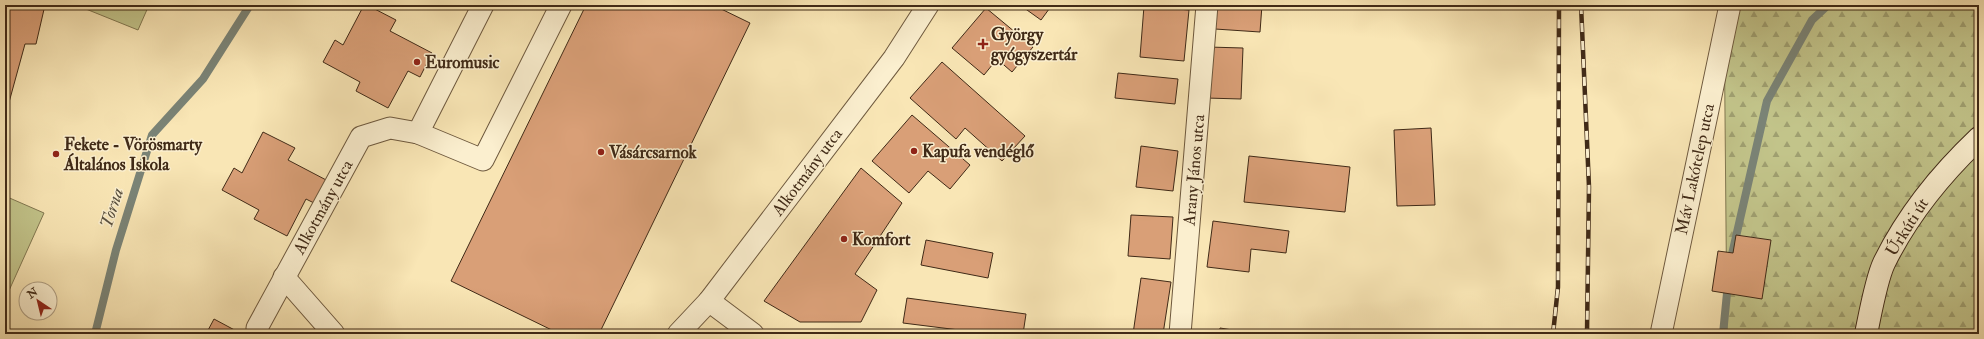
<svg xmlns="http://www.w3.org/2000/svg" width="1984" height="339" viewBox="0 0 1984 339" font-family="'IM FELL Double Pica',serif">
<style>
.forest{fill:url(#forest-firs);stroke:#817750}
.pitch{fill:#c2c48a;stroke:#817750}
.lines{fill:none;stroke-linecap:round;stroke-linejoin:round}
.stream{stroke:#7a8376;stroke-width:8}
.building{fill:#d99f77;stroke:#402a17}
.minor-casing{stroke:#6e593e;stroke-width:23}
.secondary-casing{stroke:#402a17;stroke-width:24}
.minor{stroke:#fbefcf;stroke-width:21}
.secondary{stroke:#fbefcf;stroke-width:22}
.rail-casing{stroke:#402a17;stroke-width:4.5}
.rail{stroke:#fbefcf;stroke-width:3;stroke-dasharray:9;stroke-linecap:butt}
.poi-dot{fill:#8f2418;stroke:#fbefcf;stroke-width:1.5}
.labels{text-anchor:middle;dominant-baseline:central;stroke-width:3;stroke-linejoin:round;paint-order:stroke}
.poi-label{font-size:17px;font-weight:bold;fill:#402a17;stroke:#fbefcf;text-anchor:start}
.street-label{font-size:17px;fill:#402a17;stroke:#fbefcf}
.water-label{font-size:18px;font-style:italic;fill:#584f3e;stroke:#fbefcf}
</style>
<defs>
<pattern id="forest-firs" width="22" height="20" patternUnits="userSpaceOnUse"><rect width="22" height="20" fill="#c2c48a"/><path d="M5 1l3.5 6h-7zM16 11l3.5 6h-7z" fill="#9f9f70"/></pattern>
</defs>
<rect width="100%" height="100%" fill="#f9e6b5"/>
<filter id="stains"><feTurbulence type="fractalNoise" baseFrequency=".005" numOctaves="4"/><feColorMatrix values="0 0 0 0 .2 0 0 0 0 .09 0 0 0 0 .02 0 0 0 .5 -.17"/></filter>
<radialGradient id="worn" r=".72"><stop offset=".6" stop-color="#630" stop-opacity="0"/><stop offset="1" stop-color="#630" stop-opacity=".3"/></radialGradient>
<polygon class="forest" points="1724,5 1979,5 1979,334 1727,334"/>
<g class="pitch">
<polygon points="76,5 149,5 138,30"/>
<polygon points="5,196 44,213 7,295 5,294"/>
</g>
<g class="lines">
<g class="stream">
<polyline points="1730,263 1767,101 1812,20 1828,5"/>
<polyline points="95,334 116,250 152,135 203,79 250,5"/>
<polyline points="1723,334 1728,283"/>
</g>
</g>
<g class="building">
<polygon points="5,5 45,5 36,44 25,44 5,117"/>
<polygon points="364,5 367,5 396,20 390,31 432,53 420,77 408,71 388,108 356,91 360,82 323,62 335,40 343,45"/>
<polygon points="586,5 713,5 750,23 599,334 560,334 451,281"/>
<polygon points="1020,5 1052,5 1041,20"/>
<polygon points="1217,5 1262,5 1260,32 1215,29"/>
<polygon points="1144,6 1189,10 1184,61 1140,57"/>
<polygon points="986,8 1033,47 1012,72 997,59 984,75 952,48"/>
<polygon points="1208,47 1243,48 1241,99 1206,98"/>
<polygon points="942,62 1025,136 1002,161 965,128 956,139 910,98"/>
<polygon points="1118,73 1178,79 1175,104 1115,98"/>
<polygon points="912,115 970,165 950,189 928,171 909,193 872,161"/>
<polygon points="1431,128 1435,205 1397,206 1394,130"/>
<polygon points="263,132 295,148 288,160 330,182 318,205 306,199 287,236 254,219 259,210 222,190 234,168 242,173"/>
<polygon points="1141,146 1178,151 1173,191 1136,187"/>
<polygon points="1249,156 1350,167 1345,212 1244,202"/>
<polygon points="861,168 902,203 855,274 877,290 861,322 800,322 764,301"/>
<polygon points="1131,215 1173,217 1170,259 1128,256"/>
<polygon points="1213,221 1289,231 1286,253 1251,249 1249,272 1207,267"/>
<polygon points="1736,235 1771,240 1762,299 1712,291 1718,251 1733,253"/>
<polygon points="926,240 993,253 988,278 921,265"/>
<polygon points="1141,278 1171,282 1163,334 1133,334"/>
<polygon points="907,298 1026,314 1023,334 991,334 903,323"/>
<polygon points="214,319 242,334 206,334"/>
<polygon points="1220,328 1257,334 1219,334"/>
</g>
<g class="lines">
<g class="minor-casing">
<g id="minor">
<polyline points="483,5 418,133 483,160 561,5"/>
<polyline points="284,277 334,334"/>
<polyline points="709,301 753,334"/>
<polyline points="257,328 361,137 390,128 418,133"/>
<polyline points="678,334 709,301 894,58 928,5"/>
<polyline points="1180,334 1207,5"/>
<polyline points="1661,334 1730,5"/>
</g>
</g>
<g class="secondary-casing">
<path id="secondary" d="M 1866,334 C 1870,315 1876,280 1884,263 C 1907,216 1941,174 1979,138"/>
</g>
<use href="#minor" class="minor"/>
<use href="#secondary" class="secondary"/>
<g class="rail-casing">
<g id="rail">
<polyline points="1581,5 1589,187 1587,334"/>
<polyline points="1553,334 1558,287 1559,5"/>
</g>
</g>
<use href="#rail" class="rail"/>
</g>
<g class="poi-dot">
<path d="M981 38h4v4h4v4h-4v4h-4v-4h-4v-4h4z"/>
<circle cx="417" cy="62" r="4"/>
<circle cx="914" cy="151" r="4"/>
<circle cx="601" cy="152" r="4"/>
<circle cx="56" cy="154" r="4"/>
<circle cx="844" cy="239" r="4"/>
</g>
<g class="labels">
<g class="poi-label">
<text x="991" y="34">György<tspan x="991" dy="20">gyógyszertár</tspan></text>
<text x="425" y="62">Euromusic</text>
<text x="64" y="144">Fekete - Vörösmarty<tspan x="64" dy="20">Általános Iskola</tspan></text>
<text x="922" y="151">Kapufa vendéglő</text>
<text x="609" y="152">Vásárcsarnok</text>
<text x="852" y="239">Komfort</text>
</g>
<g class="street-label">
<text transform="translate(1695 169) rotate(-78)">Máv Lakótelep utca</text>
<text transform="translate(1194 170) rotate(-85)">Arany János utca</text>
<text transform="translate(807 172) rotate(-53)">Alkotmány utca</text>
<text transform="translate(323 207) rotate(-61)">Alkotmány utca</text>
<text transform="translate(1907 227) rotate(-58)">Úrkúti út</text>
</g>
<g class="water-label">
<text transform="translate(112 208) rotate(-72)">Torna</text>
</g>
</g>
<rect width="1984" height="339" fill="none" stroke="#f9e6b5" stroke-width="20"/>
<rect x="6" y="6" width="1972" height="327" fill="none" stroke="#402a17" stroke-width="2"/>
<rect x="10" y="10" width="1964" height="319" fill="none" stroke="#402a17"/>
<g transform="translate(38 301) rotate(325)"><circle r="19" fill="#fbefcf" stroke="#b0a085"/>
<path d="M0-3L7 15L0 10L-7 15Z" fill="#8f2418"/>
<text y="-6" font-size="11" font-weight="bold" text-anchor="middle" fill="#402a17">N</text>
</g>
<rect width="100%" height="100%" filter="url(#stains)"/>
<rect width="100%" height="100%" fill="url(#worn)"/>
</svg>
